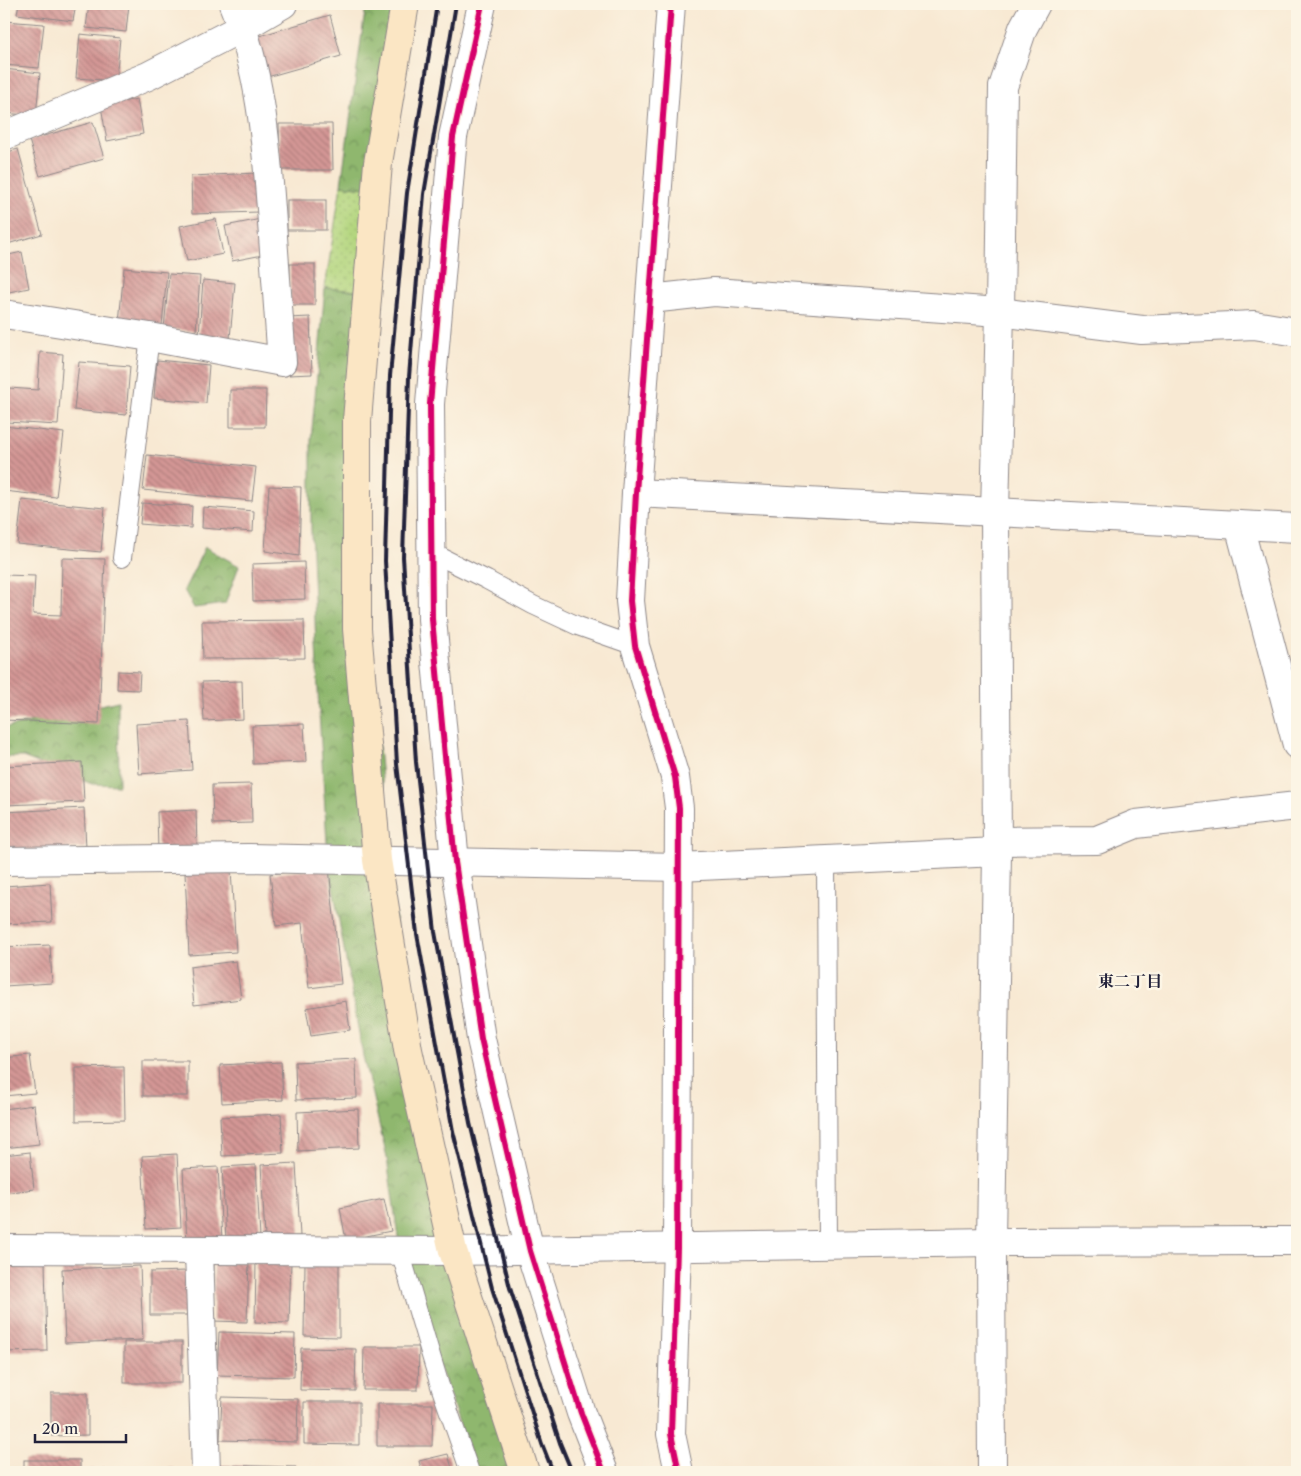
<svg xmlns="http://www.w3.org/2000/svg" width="1301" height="1476" viewBox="0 0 1301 1476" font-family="'Libre Caslon Text','Noto Serif JP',serif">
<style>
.green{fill:url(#green-dots);stroke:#6b7c5d}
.forest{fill:url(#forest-crowns);stroke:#586c54}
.building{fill:url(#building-back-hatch)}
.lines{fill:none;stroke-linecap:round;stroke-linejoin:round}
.lane-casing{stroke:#8d8687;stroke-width:20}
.street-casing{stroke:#8d8687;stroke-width:30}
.secondary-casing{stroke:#8d8687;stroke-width:30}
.lane{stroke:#fff;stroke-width:18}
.street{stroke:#fff;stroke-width:28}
.secondary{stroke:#fbe6c4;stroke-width:28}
.rail{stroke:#22223b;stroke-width:4}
.cycleway-casing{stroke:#fcf5e5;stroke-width:9}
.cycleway{stroke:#d6006c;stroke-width:6}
.labels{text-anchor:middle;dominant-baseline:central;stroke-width:5;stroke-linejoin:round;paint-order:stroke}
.neighbourhood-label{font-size:16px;font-weight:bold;fill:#22223b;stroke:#fcf5e5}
</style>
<defs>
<pattern id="green-dots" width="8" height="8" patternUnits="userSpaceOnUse" patternTransform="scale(1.25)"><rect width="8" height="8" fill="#b4d67f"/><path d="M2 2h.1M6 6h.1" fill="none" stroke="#9ab76f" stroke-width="1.8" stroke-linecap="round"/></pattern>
<pattern id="forest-crowns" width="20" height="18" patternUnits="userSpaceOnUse" patternTransform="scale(1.25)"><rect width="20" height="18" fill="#8fb76e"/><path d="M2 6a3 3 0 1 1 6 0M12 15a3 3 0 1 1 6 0" fill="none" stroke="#74945c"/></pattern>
<pattern id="building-back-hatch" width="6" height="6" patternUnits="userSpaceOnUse" patternTransform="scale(1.25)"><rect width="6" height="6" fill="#d49795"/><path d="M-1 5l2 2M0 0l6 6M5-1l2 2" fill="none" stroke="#ac7b7b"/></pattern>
</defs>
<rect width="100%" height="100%" fill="#fcf5e5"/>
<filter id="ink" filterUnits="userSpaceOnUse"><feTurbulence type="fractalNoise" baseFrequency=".02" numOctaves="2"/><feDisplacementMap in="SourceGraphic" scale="10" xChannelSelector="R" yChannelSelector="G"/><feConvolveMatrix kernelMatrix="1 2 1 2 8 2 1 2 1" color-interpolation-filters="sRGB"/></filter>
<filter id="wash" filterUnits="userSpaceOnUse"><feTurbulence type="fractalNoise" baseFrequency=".0096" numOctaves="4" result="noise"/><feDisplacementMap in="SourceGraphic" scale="20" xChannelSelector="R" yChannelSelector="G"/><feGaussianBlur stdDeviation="1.12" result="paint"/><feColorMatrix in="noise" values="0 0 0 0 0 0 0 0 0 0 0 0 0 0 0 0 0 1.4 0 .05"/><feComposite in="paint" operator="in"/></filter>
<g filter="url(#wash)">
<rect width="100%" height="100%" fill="#f8e9d3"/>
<polygon class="green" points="341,185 375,189 368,292 325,288"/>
<g class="forest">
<polygon points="366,4 405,4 375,189 341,185"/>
<polygon points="325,288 368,292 356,508 408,1050 525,1472 476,1472 400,1251 387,1158 363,1056 328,859 319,712 311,531 311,440"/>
<polygon points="205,547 239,566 225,604 194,608 184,590"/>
<polygon points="118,701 119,785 92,784 23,757 4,757 4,728"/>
</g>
<g id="blocks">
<g class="building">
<polygon points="19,4 76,4 73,21 17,14"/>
<polygon points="89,4 129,4 126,32 86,28"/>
<polygon points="330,15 341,56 267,77 256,37"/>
<polygon points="4,21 44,24 39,68 4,65"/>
<polygon points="80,34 120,38 116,81 76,78"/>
<polygon points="4,69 40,73 36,116 4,113"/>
<polygon points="137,99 143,134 107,141 101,106"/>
<polygon points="93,122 104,158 40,176 29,140"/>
<polygon points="279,124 332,124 333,170 280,170"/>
<polygon points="18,149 42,234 4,245 4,153"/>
<polygon points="258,173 259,212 192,214 191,176"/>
<rect x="287" y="200" width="39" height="30"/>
<polygon points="216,219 223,254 187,261 180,226"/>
<polygon points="261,219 268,254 232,261 225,226"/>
<polygon points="22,252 29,288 4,293 4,256"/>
<rect x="290" y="264" width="25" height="41"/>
<polygon points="124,268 167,272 162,326 119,323"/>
<polygon points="169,274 200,276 196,331 164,329"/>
<polygon points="203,280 235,283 230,338 199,335"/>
<polygon points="310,317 312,374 289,375 288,318"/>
<polygon points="40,352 63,354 58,425 6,422 9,388 38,390"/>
<polygon points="157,360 209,365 206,403 154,398"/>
<polygon points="79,362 130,366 126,415 74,410"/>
<polygon points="230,390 266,390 265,427 230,427"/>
<polygon points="4,426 64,433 56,497 4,491"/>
<polygon points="147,455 256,467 252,501 143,490"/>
<polygon points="269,486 301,487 299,556 265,551"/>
<polygon points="22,500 105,508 101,552 17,544"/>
<polygon points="142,503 192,506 191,528 140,524"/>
<polygon points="203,507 254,511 253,532 202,528"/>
<polygon points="62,558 105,559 99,724 4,720 4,575 35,576 33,614 61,615"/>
<polygon points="304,562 305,599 253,601 252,564"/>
<polygon points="304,620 305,658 203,659 202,621"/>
<polygon points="118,671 140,672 139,690 117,689"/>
<polygon points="242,681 243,719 204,721 202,682"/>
<polygon points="189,721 192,770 139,774 136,724"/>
<polygon points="304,724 306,762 253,764 252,726"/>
<polygon points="82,762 84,802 4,805 4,766"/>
<polygon points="251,784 252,823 213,824 212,785"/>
<polygon points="84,808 86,848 4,851 4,812"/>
<polygon points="196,810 197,849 158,850 157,812"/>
<polygon points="329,868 341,984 309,988 302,923 276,926 270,874"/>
<polygon points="231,870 236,952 189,955 185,873"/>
<polygon points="50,883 52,922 4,924 4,886"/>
<polygon points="50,945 52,983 4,986 4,947"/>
<polygon points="236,961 241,999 194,1005 190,967"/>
<polygon points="346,1001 350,1030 311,1036 306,1008"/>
<polygon points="30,1055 35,1093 4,1096 4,1058"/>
<polygon points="356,1059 357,1098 296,1100 295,1062"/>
<rect x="143" y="1061" width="45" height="35"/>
<polygon points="281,1062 283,1100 222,1103 220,1065"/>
<polygon points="124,1067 125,1120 76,1121 76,1068"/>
<polygon points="34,1105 39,1144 4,1148 4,1109"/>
<polygon points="358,1109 359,1148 298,1151 297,1112"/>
<polygon points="281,1114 283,1153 222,1156 220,1117"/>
<polygon points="30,1152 34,1189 4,1193 4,1155"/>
<polygon points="177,1154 181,1227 146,1229 142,1156"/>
<polygon points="296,1163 300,1236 265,1237 261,1165"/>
<polygon points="256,1165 260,1238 226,1240 222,1167"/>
<polygon points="218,1167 222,1240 187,1242 183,1169"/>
<polygon points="384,1199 391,1231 346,1240 340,1208"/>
<polygon points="45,1261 47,1351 4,1352 4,1262"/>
<polygon points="214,1261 249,1262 247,1322 213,1321"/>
<polygon points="256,1262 291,1262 289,1323 255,1322"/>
<polygon points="305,1262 339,1262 339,1337 304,1336"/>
<polygon points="140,1266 143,1340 65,1343 62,1269"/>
<polygon points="187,1271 188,1315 150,1315 150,1272"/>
<polygon points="219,1332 295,1334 294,1377 217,1375"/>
<rect x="124" y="1342" width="58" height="41"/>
<polygon points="364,1347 419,1347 418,1390 363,1390"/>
<polygon points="301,1348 356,1349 355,1391 300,1390"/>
<polygon points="51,1393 88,1393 88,1435 51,1436"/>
<polygon points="222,1397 298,1399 297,1442 220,1440"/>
<polygon points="304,1402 359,1402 359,1445 304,1444"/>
<polygon points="377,1404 433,1404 432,1446 377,1446"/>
<polygon points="448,1454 453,1472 422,1472 419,1461"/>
<rect x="24" y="1460" width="56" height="12"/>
<polygon points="220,1465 296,1467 296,1472 219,1472"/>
<rect x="138" y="1468" width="36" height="4"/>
<polygon points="90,1469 125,1470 125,1472 90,1472"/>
<polygon points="302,1470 349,1471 349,1472 302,1472"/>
</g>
</g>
</g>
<g filter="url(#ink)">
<use href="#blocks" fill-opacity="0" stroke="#8d8687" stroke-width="1"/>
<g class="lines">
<g class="lane-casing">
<g id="lane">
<polyline points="431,552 487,580 533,605 578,626 635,646"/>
<polyline points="122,558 150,337"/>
<polyline points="826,860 828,1246"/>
<polyline points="400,1251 440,1386 470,1472"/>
</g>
</g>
<g class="street-casing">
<g id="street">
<polyline points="482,4 453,137 430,404 432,619 455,862 481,1039 530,1251 581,1413 604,1472"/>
<polyline points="671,4 636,493 630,601 635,646 675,777 679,808 677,1248 671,1434 679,1472"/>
<polyline points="4,136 148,76 243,27 283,4"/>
<polyline points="650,299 714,292 1000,312 1142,330 1254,325 1297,332"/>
<path d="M 4,314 L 150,337 L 282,362 C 278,311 275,260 271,209 C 266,140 260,68 233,4"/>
<polyline points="636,493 1297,528"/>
<polyline points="1239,525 1297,745"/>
<polyline points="997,841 1097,840 1136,824 1297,806"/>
<polyline points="4,861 249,858 679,867 997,852"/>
<polyline points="4,1249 453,1251 991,1242 1297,1241"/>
<polyline points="199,1250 206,1472"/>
<polyline points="992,1472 991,1242 997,852 995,512 1000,312 1003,87 1023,28 1036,4"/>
</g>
</g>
<g class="secondary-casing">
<polyline id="secondary" points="405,4 378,163 357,421 357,629 377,860 408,1050 453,1251 525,1472"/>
</g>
<use href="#lane" class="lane"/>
<use href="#street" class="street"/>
<use href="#secondary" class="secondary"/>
<g class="rail">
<polyline points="437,4 407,193 390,376 385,561 397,764 417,934 453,1131 492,1288 542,1444 553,1472"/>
<polyline points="456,4 424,194 409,377 403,557 416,762 435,932 470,1123 510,1288 560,1443 572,1472"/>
</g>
<g class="cycleway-casing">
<g id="cycleway">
<polyline points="482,4 453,137 430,404 432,619 455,862 481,1039 530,1251 581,1413 604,1472"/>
<polyline points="671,4 636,493 630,601 635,646 675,777 679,808 677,1248 671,1434 679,1472"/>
</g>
</g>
<use href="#cycleway" class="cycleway"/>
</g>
</g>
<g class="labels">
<g class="neighbourhood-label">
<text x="1130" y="981">東二丁目</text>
</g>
</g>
<rect width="1301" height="1476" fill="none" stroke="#fcf5e5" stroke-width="20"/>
<path d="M35 1434v8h91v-8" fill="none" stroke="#22223b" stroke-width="2.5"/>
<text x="42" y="1434" font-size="15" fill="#22223b" stroke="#fcf5e5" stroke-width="4" paint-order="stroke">20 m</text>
</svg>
